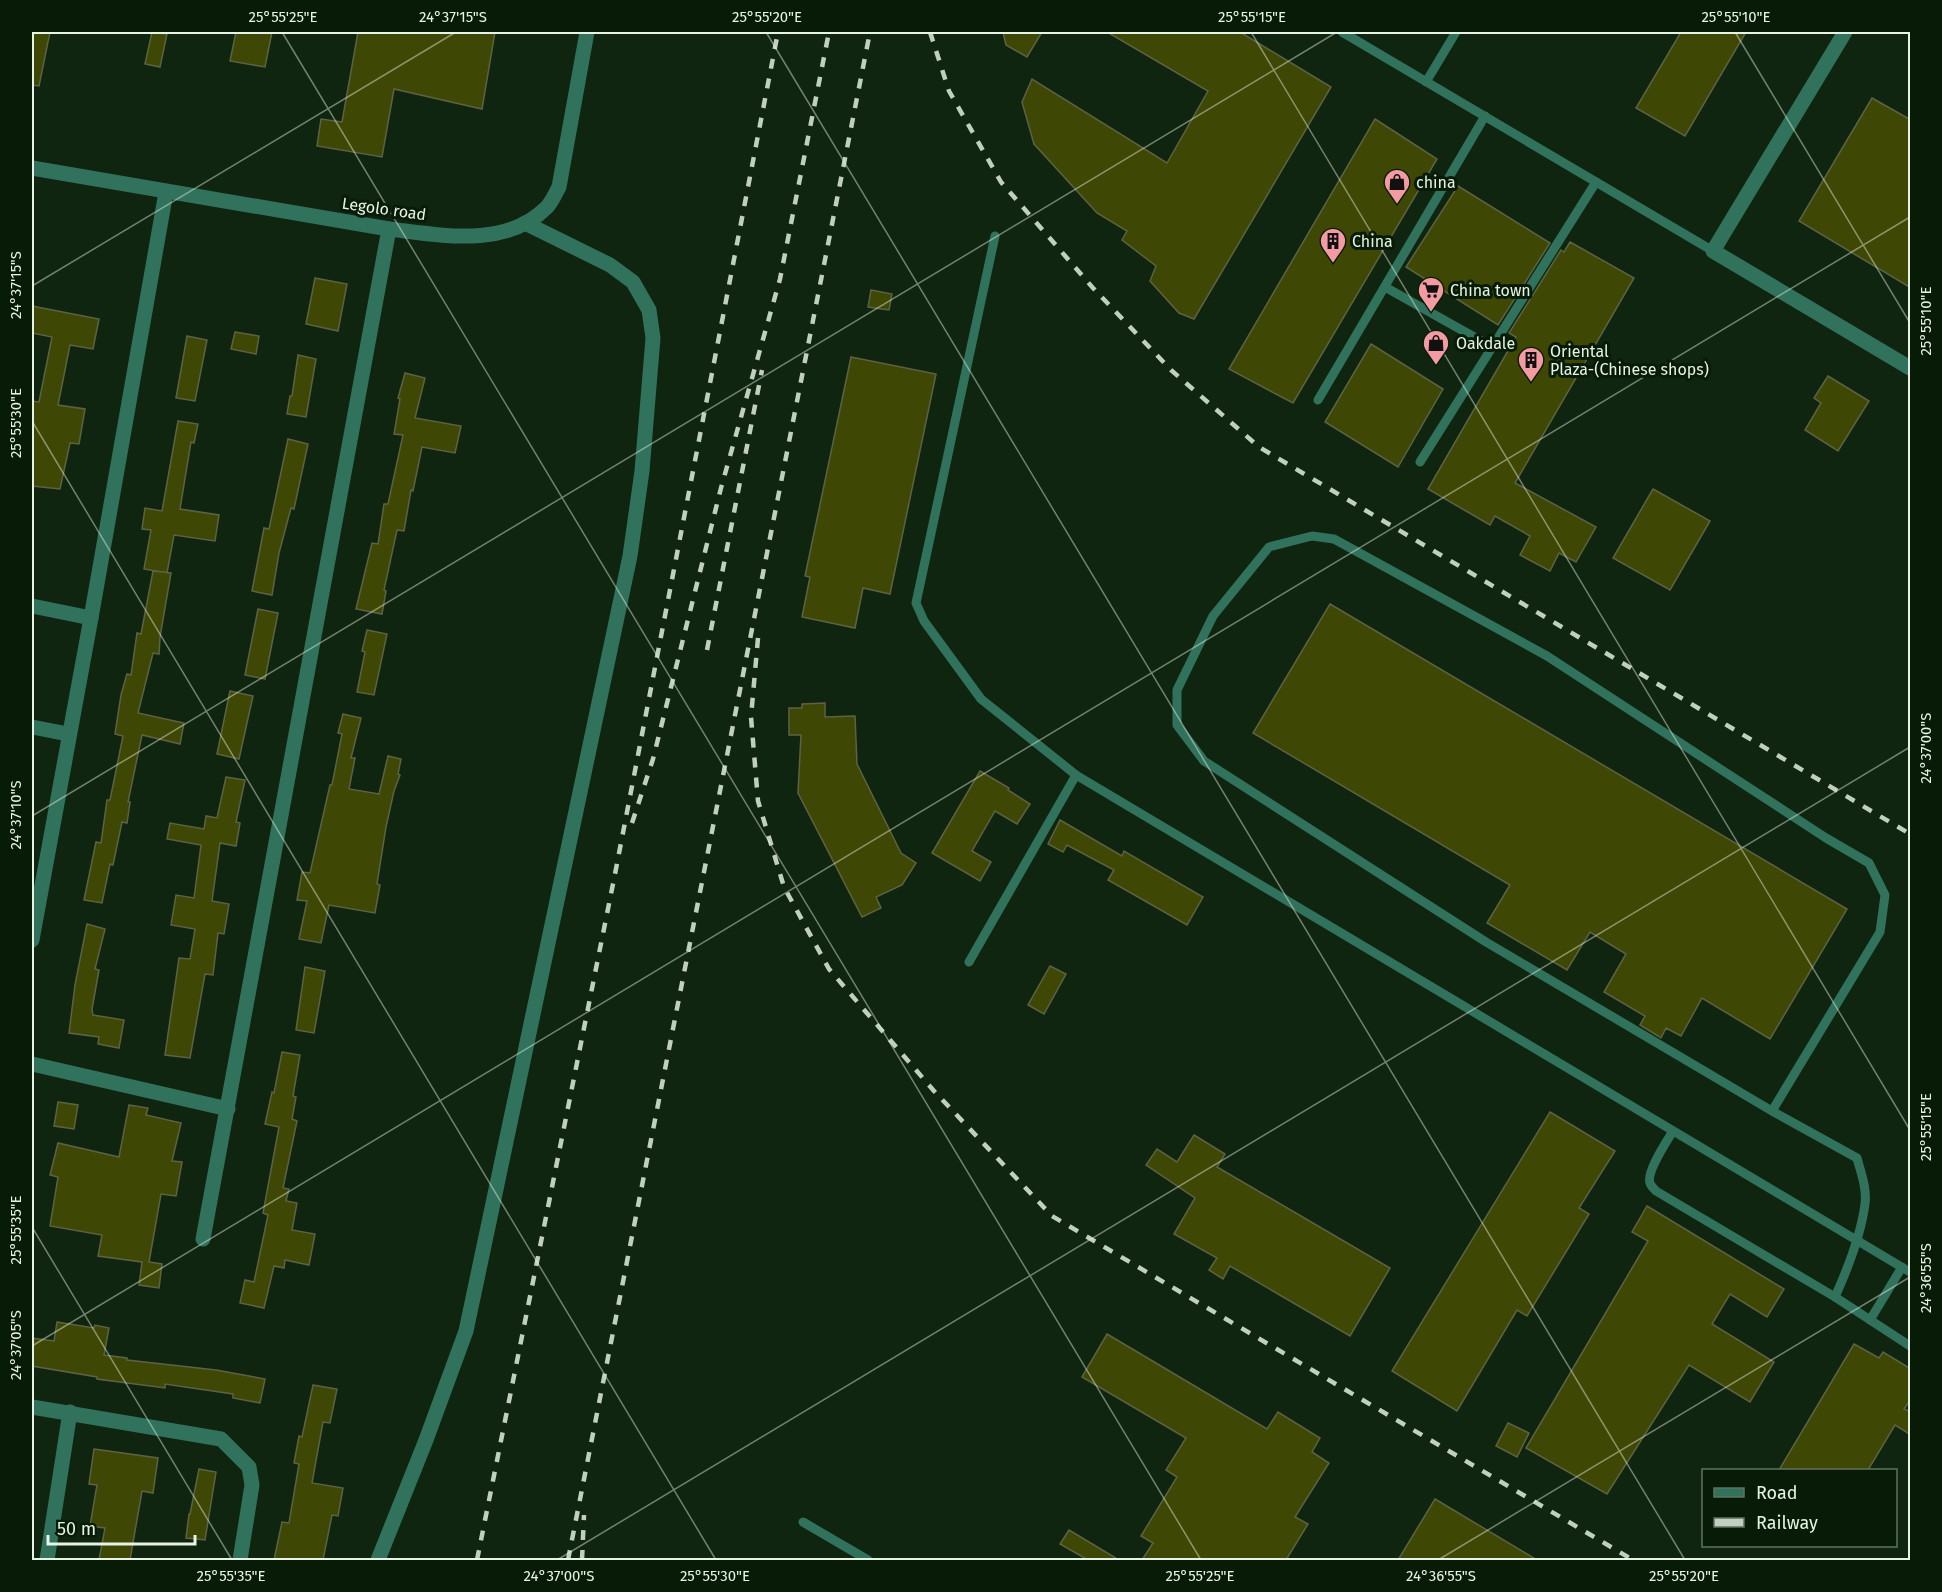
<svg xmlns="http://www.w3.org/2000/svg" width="1942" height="1592" viewBox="0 0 1942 1592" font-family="'Fira Sans',sans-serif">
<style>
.building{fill:#3f4704;stroke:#5c6344;stroke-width:1.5}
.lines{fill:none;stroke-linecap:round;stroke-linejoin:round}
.lane{stroke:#31725d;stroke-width:9}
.street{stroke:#31725d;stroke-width:15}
.rail{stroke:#c1cfc0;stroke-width:4.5;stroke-dasharray:10 10;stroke-linecap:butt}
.ticks{fill:none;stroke:#e6f3e5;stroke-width:1.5;stroke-opacity:0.45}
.labels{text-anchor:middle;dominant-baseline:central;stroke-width:6;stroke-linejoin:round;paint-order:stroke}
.poi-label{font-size:16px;fill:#e6f3e5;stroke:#071b07;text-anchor:start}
.street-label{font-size:16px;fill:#e6f3e5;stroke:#071b07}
.neatline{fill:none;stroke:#e6f3e5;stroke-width:2}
.ticks-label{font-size:15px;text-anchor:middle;fill:#e6f3e5}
</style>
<rect width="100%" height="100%" fill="#102510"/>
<g class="building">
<polygon points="32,32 50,32 39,86 32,85"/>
<polygon points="152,32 167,34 160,67 145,64"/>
<polygon points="236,32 272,32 265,67 230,61"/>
<polygon points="358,32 495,32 482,109 394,89 382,157 317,146 321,119 342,122"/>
<polygon points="1003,32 1042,32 1027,57 1006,45"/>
<polygon points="1107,32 1240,32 1331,87 1194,319 1179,313 1150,281 1156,266 1122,240 1127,231 1097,213 1034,144 1022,102 1032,79 1167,163 1208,91"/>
<polygon points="1681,32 1746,32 1685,136 1636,108"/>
<polygon points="1872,98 1911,120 1911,288 1799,221"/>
<polygon points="1375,119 1437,159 1293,403 1229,369"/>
<polygon points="1458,186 1550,243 1498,325 1406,267"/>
<polygon points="1570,242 1634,278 1515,483 1596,527 1576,562 1559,553 1550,571 1520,555 1530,536 1495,516 1490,525 1428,489 1516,337 1509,333 1561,250 1564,252"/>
<polygon points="315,278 347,284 338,331 306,324"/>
<polygon points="871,290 892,294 889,310 868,307"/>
<polygon points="32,306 99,319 93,349 70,345 58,405 85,409 79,444 70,443 60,489 32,486 32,401 39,402 52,337 32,333"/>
<polygon points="235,332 259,336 256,354 231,349"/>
<polygon points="187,336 207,340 195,401 176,398"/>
<polygon points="1371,344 1443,389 1398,467 1325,422"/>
<polygon points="298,355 316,359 306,417 287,414 290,396 292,396"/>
<polygon points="851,357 936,374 890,594 863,588 855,628 802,617 810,577 805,576"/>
<polygon points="405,373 425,378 415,418 461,426 455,453 422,447 413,491 411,490 404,531 397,530 384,590 386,591 382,614 356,609 372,543 378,544 384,504 388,504 403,435 394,434 400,399 398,398"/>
<polygon points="1828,376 1869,401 1838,451 1805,430 1821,403 1814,398"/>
<polygon points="178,421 198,424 194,443 191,442 180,509 219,515 215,541 174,535 167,573 144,569 151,530 142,529 145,508 162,511"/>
<polygon points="288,439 308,444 294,509 291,508 279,553 272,595 252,591 264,528 269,529"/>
<polygon points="1653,489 1710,521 1670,590 1613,558"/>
<polygon points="153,571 171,573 160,637 159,654 153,653 138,713 184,723 180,744 142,735 128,802 130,802 127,823 122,822 113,865 110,864 102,903 84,900 96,842 101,843 107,800 110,800 123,736 115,734 121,695 127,674 131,675 137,633 141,634"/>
<polygon points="1330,604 1847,909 1770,1039 1702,998 1681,1036 1666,1028 1661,1038 1658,1036 1640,1025 1645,1016 1604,992 1626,954 1590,932 1567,970 1487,923 1510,885 1253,733"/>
<polygon points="258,609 278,613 265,679 245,675"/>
<polygon points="367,630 387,634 374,695 357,692 365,652 362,651"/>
<polygon points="230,691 253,696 239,759 217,754"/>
<polygon points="825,703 825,717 855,716 857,764 901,853 916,863 902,885 876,897 881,908 862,917 798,793 801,735 789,735 789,708 802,708 802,704"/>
<polygon points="343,714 361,718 351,758 355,758 349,789 379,794 388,756 401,759 398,774 400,775 394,791 386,827 377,884 380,885 375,913 329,905 321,943 299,939 307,901 297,900 302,872 310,873 330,785 332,785 342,734 338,733"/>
<polygon points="980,771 1009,788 1008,790 1030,804 1017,824 995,811 972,851 991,862 980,881 932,853"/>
<polygon points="226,777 245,780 236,822 240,823 236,846 220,843 212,901 229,904 224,934 218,933 213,975 205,974 190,1058 165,1055 179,958 190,959 195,929 171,925 176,895 194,898 201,845 167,839 170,823 204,829 206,816 217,818"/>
<polygon points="1060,820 1122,856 1124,851 1203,897 1187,925 1108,880 1114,870 1067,845 1063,852 1048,844"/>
<polygon points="87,924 105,929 95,969 99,970 92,1009 93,1015 124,1020 119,1048 98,1044 99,1037 69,1033 75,985"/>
<polygon points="1050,966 1066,974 1044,1014 1028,1005"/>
<polygon points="305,967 325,971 314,1033 296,1030"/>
<polygon points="282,1052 300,1055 293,1096 296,1097 292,1119 297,1121 283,1188 289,1189 286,1201 297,1203 292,1230 315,1234 309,1265 285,1260 284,1268 274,1266 264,1308 240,1303 245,1280 254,1282 268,1215 263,1213 279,1127 265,1124 272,1092 274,1093"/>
<polygon points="58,1102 78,1105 74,1129 54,1126"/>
<polygon points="129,1105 148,1108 146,1115 181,1123 172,1161 182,1162 176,1196 161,1194 149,1262 162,1264 159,1288 139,1285 142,1262 98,1256 102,1235 50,1226 58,1177 50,1175 58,1143 119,1157"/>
<polygon points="1550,1112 1615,1151 1579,1208 1589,1214 1527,1316 1517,1310 1457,1411 1392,1371"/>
<polygon points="1194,1135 1225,1154 1217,1167 1390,1268 1350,1336 1230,1266 1223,1279 1209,1270 1217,1258 1174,1234 1195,1198 1146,1165 1157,1149 1177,1162"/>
<polygon points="1647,1206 1784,1289 1767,1317 1730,1294 1712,1324 1774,1362 1750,1402 1689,1365 1607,1494 1526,1448 1648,1241 1632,1232"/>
<polygon points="57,1322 94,1328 95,1325 109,1328 104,1355 127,1358 127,1360 216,1370 265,1379 260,1403 233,1398 233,1394 165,1384 165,1388 97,1379 97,1377 32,1366 32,1338 54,1341"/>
<polygon points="1107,1334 1267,1429 1278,1412 1320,1438 1312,1452 1329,1463 1295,1517 1308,1524 1286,1560 1142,1560 1153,1543 1141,1536 1177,1477 1166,1470 1186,1438 1082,1377"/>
<polygon points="1854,1344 1879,1358 1883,1352 1911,1369 1911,1399 1904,1409 1911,1412 1911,1435 1895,1425 1868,1470 1779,1470"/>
<polygon points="313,1385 337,1389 330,1423 323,1422 312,1483 343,1488 338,1516 332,1515 323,1560 274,1560 282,1522 289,1523 299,1464 294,1463 299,1436 302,1437"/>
<polygon points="1508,1423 1529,1433 1517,1457 1496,1446"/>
<polygon points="94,1449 158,1458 153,1493 142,1491 130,1560 99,1560 105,1528 90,1526 97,1485 89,1484"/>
<polygon points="199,1469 216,1472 205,1540 186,1538 189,1514 190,1514"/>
<polygon points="1435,1499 1537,1560 1398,1560"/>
<polygon points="1069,1530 1119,1560 1088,1560 1060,1544"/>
</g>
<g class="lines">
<g class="lane">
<polyline points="1342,32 1713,251"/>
<polyline points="1426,82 1456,32"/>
<polyline points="995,236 916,603 924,621 981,699 1076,775 1910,1272"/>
<polyline points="1385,287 1492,347"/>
<polyline points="1318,400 1485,116"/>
<polyline points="1420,462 1596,182"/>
<polyline points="969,962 1076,775"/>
<path d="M 1772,1111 L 1880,932 L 1885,895 L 1869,863 L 1826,838 L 1547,656 L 1334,539 L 1312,536 L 1269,547 L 1213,616 L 1177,690 L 1177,725 L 1204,761 L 1486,942 L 1772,1111 L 1857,1158 C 1861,1173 1867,1188 1865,1204 C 1861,1235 1848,1268 1835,1297"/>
<path d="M 1673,1131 C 1667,1141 1646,1172 1650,1183 C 1651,1186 1654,1189 1656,1191 L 1835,1297 L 1910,1346"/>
<polyline points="1870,1320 1902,1267"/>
<polyline points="803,1522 868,1560"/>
</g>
<g class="street">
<polyline points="1845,32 1713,251 1910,368"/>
<path d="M 32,168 L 389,229 C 440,235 506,249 547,207 C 552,202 555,194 559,187 L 587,32"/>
<polyline points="32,606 91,618"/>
<polyline points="32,727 68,734"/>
<polyline points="32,940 91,618 166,192"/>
<polyline points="32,1064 228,1109"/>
<polyline points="203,1239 389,229"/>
<polyline points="32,1407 221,1439 249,1467 252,1485 240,1560"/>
<polyline points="47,1560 70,1412"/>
<polyline points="378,1560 426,1440 466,1331 630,556 642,471 653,338 649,310 633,282 610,265 525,223"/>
</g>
<g class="rail">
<polyline points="930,32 949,91 1001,182 1093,288 1171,370 1259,447 1910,834"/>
<polyline points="758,638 751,717 758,801 784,887 829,969 934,1091 1052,1216 1633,1560"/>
<polyline points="707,650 762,370"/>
<polyline points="632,823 653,759 721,488 780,279 829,32"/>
<polyline points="477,1560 615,874 778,32"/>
<polyline points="568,1560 870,32"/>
<polyline points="582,1560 584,1515"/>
</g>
</g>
<path class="ticks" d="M 282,32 L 1201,1560M 766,32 L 1685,1560M 1251,32 L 1910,1130M 1735,32 L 1910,323M 32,286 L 456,32M 32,421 L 716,1560M 32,816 L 1337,32M 32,1227 L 232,1560M 32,1346 L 1910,217M 557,1560 L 1910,747M 1438,1560 L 1910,1277"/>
<defs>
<g id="shop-pin" transform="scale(1.35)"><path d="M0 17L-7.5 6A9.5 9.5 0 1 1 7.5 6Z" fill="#f49aa2" stroke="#071b07"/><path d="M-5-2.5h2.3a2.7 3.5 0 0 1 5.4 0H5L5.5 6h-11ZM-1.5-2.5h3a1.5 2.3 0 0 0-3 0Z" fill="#111"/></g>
<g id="building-pin" transform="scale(1.35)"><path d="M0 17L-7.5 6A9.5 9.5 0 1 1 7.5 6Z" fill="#f49aa2" stroke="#071b07"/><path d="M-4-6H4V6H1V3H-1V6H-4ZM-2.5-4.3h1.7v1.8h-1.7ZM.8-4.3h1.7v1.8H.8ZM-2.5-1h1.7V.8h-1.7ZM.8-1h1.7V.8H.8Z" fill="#111"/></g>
<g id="supermarket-pin" transform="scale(1.35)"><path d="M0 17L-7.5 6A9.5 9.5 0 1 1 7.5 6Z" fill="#f49aa2" stroke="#071b07"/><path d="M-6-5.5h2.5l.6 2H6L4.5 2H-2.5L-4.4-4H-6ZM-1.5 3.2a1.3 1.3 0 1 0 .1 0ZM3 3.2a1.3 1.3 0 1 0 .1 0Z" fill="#111"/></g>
</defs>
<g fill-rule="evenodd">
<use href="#shop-pin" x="1397" y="182"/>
<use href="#building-pin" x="1333" y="241"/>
<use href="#supermarket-pin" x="1431" y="290"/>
<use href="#shop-pin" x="1436" y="343"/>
<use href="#building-pin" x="1531" y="360"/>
</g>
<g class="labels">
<g class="poi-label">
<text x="1416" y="182">china</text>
<text x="1352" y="241">China</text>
<text x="1450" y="290">China town</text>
<text x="1456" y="343">Oakdale</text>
<text x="1550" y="351">Oriental<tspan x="1550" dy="18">Plaza-(Chinese shops)</tspan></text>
</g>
<g class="street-label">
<text transform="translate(384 209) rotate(8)">Legolo road</text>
</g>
</g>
<rect width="1942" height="1592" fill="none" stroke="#071b07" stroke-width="66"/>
<rect x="1702" y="1469" width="195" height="78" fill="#071b07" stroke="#607160" stroke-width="1.5"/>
<rect x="1714" y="1488" width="30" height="9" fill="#31725d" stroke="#607160" stroke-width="1.5"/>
<text x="1756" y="1499" font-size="18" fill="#e6f3e5">Road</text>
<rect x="1714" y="1518" width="30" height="9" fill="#c1cfc0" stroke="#607160" stroke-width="1.5"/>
<text x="1756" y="1529" font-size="18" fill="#e6f3e5">Railway</text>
<path d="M48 1535v9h147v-9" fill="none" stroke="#e6f3e5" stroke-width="3"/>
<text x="57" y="1535" font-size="18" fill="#e6f3e5" stroke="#071b07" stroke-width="4.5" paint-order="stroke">50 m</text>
<rect x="33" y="33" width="1876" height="1526" class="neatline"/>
<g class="ticks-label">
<text x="283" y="22">25°55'25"E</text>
<text x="453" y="22">24°37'15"S</text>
<text x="767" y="22">25°55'20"E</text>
<text x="1252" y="22">25°55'15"E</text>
<text x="1736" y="22">25°55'10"E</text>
<text transform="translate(16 285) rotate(-90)" y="5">24°37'15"S</text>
<text transform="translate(1926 321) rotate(-90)" y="5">25°55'10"E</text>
<text transform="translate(16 423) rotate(-90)" y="5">25°55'30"E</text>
<text transform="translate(1926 748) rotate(-90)" y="5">24°37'00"S</text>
<text transform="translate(16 815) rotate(-90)" y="5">24°37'10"S</text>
<text transform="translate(1926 1127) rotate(-90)" y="5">25°55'15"E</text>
<text transform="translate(16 1230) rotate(-90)" y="5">25°55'35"E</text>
<text transform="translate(1926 1278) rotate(-90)" y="5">24°36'55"S</text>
<text transform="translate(16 1345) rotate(-90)" y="5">24°37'05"S</text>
<text x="231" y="1581">25°55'35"E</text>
<text x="559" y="1581">24°37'00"S</text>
<text x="715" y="1581">25°55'30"E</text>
<text x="1200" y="1581">25°55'25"E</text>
<text x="1441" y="1581">24°36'55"S</text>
<text x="1684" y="1581">25°55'20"E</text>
</g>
</svg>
